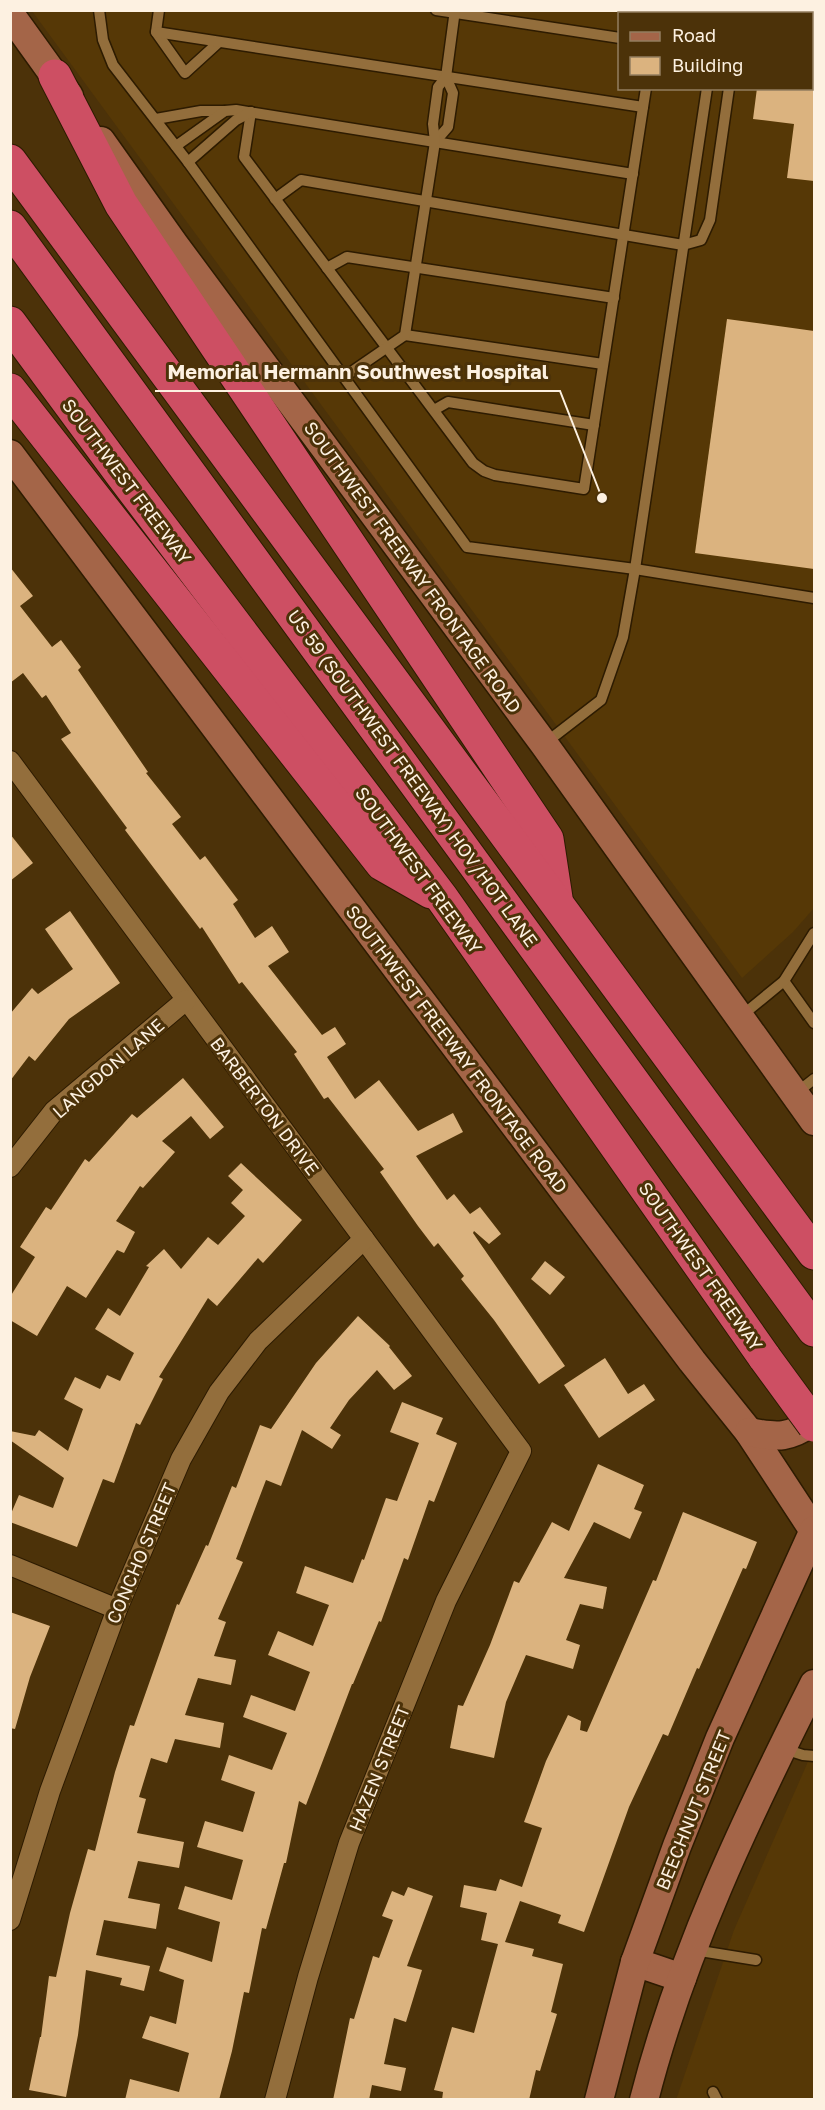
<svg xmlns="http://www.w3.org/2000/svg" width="825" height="2110" viewBox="0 0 825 2110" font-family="'Golos Text',sans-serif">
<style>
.built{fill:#563806;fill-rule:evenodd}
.building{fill:#dbb37f}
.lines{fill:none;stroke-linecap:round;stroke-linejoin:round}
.lane-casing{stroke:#2d1b01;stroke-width:13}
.street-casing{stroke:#2d1b01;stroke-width:22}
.secondary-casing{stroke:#2d1b01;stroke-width:31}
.highway-casing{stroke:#2d1b01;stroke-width:35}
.lane{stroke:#936e3c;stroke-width:10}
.street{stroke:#936e3c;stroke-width:20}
.secondary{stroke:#a46548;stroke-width:28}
.highway{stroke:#cd4f63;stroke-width:33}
.highway-bridge-casing{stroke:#2d1b01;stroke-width:35;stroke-linecap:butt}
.highway-bridge{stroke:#cd4f63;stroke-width:33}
.labels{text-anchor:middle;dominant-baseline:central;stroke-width:6;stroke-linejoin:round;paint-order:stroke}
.street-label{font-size:18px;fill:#fdf1e1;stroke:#4c3209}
.leader{fill:none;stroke:#fdf1e1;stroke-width:2}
.callout-dot{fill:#fdf1e1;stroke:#4c3209;stroke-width:2}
.callout-label{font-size:20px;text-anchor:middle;font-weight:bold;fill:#fdf1e1;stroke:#4c3209;stroke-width:6;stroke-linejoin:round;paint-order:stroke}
</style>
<rect width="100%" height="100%" fill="#4c3209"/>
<g class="built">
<path d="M 32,11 L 814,11 L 814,908 L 793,932 L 742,978 ZM 620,14 L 812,14 L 812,88 L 620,88 Z"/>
<polygon points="814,1748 814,2099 676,2100 734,1930"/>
</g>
<g class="building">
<polygon points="757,88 814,88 814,181 787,178 794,124 753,119"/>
<polygon points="727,319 814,331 814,569 695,553"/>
<polygon points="10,567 33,596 20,606 52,647 61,640 81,667 78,670 148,772 146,773 181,817 172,824 200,860 205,856 238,900 233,904 255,938 272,926 289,952 268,966 322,1035 335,1027 346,1044 327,1057 355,1099 379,1080 418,1131 453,1113 463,1132 416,1156 447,1200 454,1194 470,1214 480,1207 501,1234 489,1244 474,1231 473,1233 565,1366 539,1384 494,1320 461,1279 464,1276 438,1243 434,1247 418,1226 380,1172 384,1169 328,1097 324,1099 294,1054 297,1052 242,982 239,984 202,927 200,929 125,830 127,828 61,739 71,733 46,695 42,698 23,673 10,683"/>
<polygon points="10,834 33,863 10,881"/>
<polygon points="70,911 120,983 69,1019 35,1061 29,1056 10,1081 10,1014 32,988 38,994 73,969 45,929"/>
<polygon points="183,1078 224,1127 210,1139 191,1116 162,1141 175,1152 143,1188 140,1186 116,1221 135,1232 124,1253 117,1250 86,1298 67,1286 37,1336 10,1320 10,1297 35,1257 20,1247 46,1207 51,1210 85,1159 89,1162 132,1114 137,1118"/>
<polygon points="241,1163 302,1220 263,1263 258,1258 217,1306 208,1298 159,1377 163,1379 140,1425 136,1423 114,1483 103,1479 77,1547 10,1522 10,1516 19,1495 53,1508 64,1478 10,1440 10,1431 35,1436 39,1430 68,1451 83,1409 64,1399 75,1377 100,1389 107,1375 120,1381 134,1353 95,1329 108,1308 120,1316 149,1267 146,1266 164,1249 181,1269 208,1237 218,1245 245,1216 231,1203 243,1190 228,1176"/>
<polygon points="545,1261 565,1277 550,1295 531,1279"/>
<polygon points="358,1316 390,1346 389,1347 412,1376 394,1390 377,1370 349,1400 330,1428 341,1435 332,1449 302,1430 281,1486 266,1480 236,1559 243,1562 218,1619 226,1622 214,1656 236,1660 231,1685 198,1678 185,1715 224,1723 220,1748 175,1739 167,1763 151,1758 139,1797 146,1799 137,1833 184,1842 179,1868 138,1861 128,1898 160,1904 156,1929 104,1920 96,1955 150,1966 144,1991 120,1985 122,1978 86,1970 78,2035 66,2097 29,2090 40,2037 41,2037 49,1976 56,1977 70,1913 88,1849 95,1851 115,1772 130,1725 134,1726 177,1604 179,1605 206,1545 208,1546 232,1486 236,1488 260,1425 271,1429 316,1363"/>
<polygon points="605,1358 628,1394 644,1384 655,1400 599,1438 564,1385"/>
<polygon points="402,1402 443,1418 436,1434 457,1443 434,1502 429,1500 408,1560 404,1558 381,1622 379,1621 353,1684 352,1684 306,1805 299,1801 286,1863 284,1863 266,1929 262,1928 249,1993 244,1992 232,2051 219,2100 125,2100 130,2079 179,2092 189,2053 142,2038 150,2016 176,2024 184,1980 159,1971 167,1947 212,1962 220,1922 178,1909 185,1886 232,1900 243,1860 197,1847 205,1821 243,1832 255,1792 221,1780 229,1755 272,1770 287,1733 243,1717 251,1695 295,1711 310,1672 268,1655 278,1631 313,1646 329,1605 296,1593 305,1566 353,1583 362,1559 364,1560 386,1498 397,1501 419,1443 390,1432"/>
<polygon points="598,1464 644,1485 634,1509 642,1512 630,1539 594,1522 564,1578 607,1587 603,1609 580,1604 566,1640 580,1645 573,1669 526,1655 506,1702 494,1758 450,1748 458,1705 463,1706 490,1645 514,1581 519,1583 552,1522 569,1531"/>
<polygon points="683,1512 757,1542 746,1569 743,1568 699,1669 697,1668 668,1736 663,1734 629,1807 584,1932 558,1923 561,1915 520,1901 505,1942 534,1949 532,1956 563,1964 551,2012 557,2014 540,2071 536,2070 529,2100 442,2100 443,2092 434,2090 452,2027 474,2033 498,1944 481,1940 487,1913 460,1907 464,1885 496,1891 500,1879 522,1887 542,1828 524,1822 546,1761 568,1715 581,1721 580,1730 587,1732 653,1580 656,1581"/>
<polygon points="10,1612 50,1626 30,1677 15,1729 10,1728"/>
<polygon points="408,1887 433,1896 407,1966 422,1970 406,2022 394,2018 384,2064 406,2068 401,2091 372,2085 369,2100 333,2100 350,2018 354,2019 373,1956 379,1958 393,1920 382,1916 392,1891 404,1896"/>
</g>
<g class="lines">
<g class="lane-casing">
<g id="lane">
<polyline points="99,10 103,40 113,65 188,162 467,547 635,569 814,598"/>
<polyline points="159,10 156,32 185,73 219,42"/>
<polyline points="436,10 620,38"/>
<polyline points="156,32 643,107"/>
<polyline points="251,112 244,157 473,463 484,471 495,475 584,489 646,88"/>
<polyline points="156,119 201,111 225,111"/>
<polyline points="435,142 448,127 453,93 446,77"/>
<polyline points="176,146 225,111 236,110 633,174"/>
<polyline points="188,162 236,120 251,112"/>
<polyline points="275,199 301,180 683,245 701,240 710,220 729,88"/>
<polyline points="327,268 347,257 614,298"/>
<polyline points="405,335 603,364"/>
<polyline points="344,377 405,335 435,142 433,124 438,87 446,77 455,10"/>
<polyline points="434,410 448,402 594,425"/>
<polyline points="544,744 601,700 623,637 635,569 707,88"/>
<polyline points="784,981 814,1023"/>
<polyline points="740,1017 784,981 814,933"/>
<polyline points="795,1094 814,1079"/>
<polyline points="784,1749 803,1755 814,1756"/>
<polyline points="694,1950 756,1960"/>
<polyline points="713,2092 717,2100"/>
</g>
</g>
<g class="street-casing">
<g id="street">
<polyline points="10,761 521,1451 446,1601 349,1843 308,1977 275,2100"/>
<polyline points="10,1167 54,1111 186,1000"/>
<polyline points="10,1565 117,1609"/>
<polyline points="10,1920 50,1791 117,1609 181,1459 219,1392 258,1341 364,1239"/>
</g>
</g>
<g class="secondary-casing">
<g id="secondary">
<polyline points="10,14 69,96"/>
<polyline points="101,141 174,244 544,744 814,1121"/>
<polyline points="10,454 692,1361 749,1432 814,1531"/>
<path d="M 749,1432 C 779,1438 789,1438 814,1421"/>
<polyline points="635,1962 682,1978"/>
<polyline points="599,2100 635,1962 677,1846 720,1738 814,1530"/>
<path d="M 644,2100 C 681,1955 747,1817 814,1684"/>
</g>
</g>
<g class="highway-casing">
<g id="highway">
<polyline points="55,76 121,204 547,839 556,898"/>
<polyline points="10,161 814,1253"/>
<polyline points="10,227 814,1330"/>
<polyline points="10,323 122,475 442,898 765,1358"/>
<polyline points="10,390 382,864 431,892"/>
</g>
</g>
<use href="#lane" class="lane"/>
<use href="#street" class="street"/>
<use href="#secondary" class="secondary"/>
<use href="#highway" class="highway"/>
<g class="highway-bridge-casing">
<polyline id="highway-bridge" points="765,1358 814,1425"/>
</g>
<use href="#highway-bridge" class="highway-bridge"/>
</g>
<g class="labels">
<g class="street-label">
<text transform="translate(127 481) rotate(53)">SOUTHWEST FREEWAY</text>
<text transform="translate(413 567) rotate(54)">SOUTHWEST FREEWAY FRONTAGE ROAD</text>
<text transform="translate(413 778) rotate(54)">US 59 (SOUTHWEST FREEWAY) HOV/HOT LANE</text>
<text transform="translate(419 870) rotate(54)">SOUTHWEST FREEWAY</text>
<text transform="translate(457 1049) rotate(53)">SOUTHWEST FREEWAY FRONTAGE ROAD</text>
<text transform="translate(108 1068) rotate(-41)">LANGDON LANE</text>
<text transform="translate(265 1106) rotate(53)">BARBERTON DRIVE</text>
<text transform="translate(701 1266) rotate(55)">SOUTHWEST FREEWAY</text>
<text transform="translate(141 1553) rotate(-67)">CONCHO STREET</text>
<text transform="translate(379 1768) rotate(-68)">HAZEN STREET</text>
<text transform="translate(693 1810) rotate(-68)">BEECHNUT STREET</text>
</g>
</g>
<path class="leader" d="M602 498L560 391H155"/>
<circle class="callout-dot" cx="602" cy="498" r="6"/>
<g class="callout-label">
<text x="358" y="379">Memorial Hermann Southwest Hospital</text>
</g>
<rect width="825" height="2110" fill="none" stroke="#fdf1e1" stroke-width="24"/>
<rect x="618" y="12" width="195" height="78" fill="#4c3209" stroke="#937e5f" stroke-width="1.5"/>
<rect x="630" y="32" width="30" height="9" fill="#a46548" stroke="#937e5f" stroke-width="1.5"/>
<text x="672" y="42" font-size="18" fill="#fdf1e1">Road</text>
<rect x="630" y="57" width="30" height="18" fill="#dbb37f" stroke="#937e5f" stroke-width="1.5"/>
<text x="672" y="72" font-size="18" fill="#fdf1e1">Building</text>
</svg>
